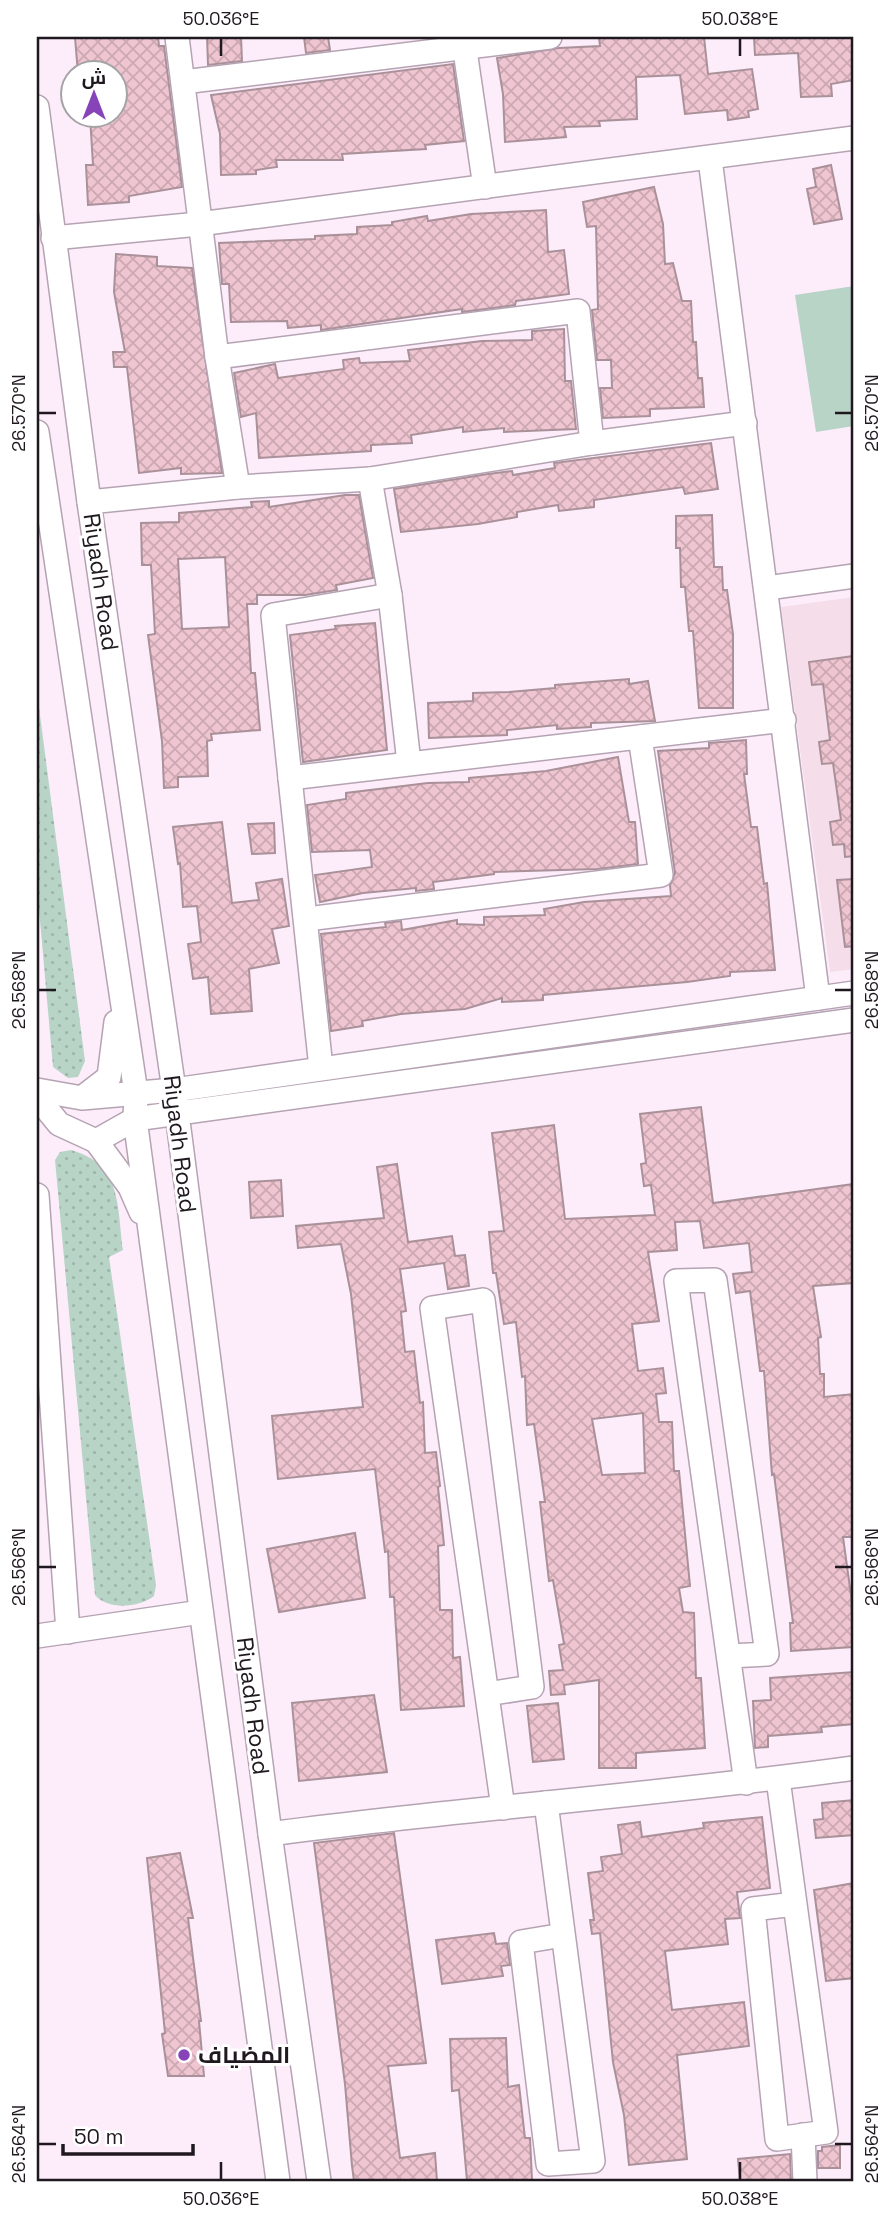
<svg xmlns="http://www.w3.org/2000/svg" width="891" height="2218" viewBox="0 0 891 2218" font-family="'Space Grotesk',Cairo,sans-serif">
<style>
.education{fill:#f5dde9}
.grass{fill:url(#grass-dots)}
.park{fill:#b8d4c6}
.building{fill:url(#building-cross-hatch);stroke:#aa9199;stroke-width:2;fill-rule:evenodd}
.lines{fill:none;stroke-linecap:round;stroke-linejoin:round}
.minor-casing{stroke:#b5a3b3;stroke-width:26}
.minor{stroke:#fff;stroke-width:23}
.ticks{fill:none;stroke:#1f181f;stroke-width:2.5}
.poi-dot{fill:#8744b8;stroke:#fff;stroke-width:2.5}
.labels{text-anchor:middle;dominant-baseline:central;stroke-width:6;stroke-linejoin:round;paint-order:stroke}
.street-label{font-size:23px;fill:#1f181f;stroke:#fff}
.poi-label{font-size:23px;font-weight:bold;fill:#1f181f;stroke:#fff;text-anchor:start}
.neatline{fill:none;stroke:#1f181f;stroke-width:2.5}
.ticks-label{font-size:18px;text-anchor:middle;fill:#1f181f}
</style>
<defs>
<pattern id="grass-dots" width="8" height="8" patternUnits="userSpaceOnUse" patternTransform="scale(1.75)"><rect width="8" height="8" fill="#b8d4c6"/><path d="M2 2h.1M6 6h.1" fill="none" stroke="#9eb5aa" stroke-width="1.8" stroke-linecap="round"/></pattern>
<pattern id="building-cross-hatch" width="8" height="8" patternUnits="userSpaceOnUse" patternTransform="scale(1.75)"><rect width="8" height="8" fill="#eec5d1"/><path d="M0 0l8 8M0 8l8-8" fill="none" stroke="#cca8b3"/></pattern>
</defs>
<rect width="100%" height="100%" fill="#fdedfb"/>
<polygon class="education" points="854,597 854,969 830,972 781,607"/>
<g class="grass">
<polygon points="37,692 85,1061 78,1077 68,1078 53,1067 37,887"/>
<path d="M 71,1150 C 122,1164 117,1205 123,1250 L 109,1257 L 156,1585 L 154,1596 C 139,1608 107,1610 95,1595 L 55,1160 L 60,1152 Z"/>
</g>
<polygon class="park" points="854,286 854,426 816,432 795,295"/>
<g class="building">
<polygon points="75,37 158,37 159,46 164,46 182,187 129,196 129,202 88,205 86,165 93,165 90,116 116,116 116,74 78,74"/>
<polygon points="207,37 241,37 242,61 208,65"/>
<polygon points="304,37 328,37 330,50 306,53"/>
<polygon points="607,37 704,37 708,74 752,69 758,109 748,111 749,117 728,120 727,110 685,114 680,75 636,77 637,119 599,121 600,126 564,127 566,137 505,142 503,94 497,58 559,48 600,46 599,38"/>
<polygon points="754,37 854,37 854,80 831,84 832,96 801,97 798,53 755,55"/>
<polygon points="453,64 464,141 425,145 426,149 342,154 343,160 276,160 277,167 256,170 256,174 221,175 220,134 211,95"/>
<polygon points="831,165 842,219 814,224 807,189 816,187 813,169"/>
<polygon points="654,187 663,224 665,264 673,263 682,301 691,301 693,342 696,342 698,378 702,378 704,407 650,409 650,416 603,418 600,388 612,388 611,360 597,360 592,310 598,309 596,226 587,227 583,202"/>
<polygon points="546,210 548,252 564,250 569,294 516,301 515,305 462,312 462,309 321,330 321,325 288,328 287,321 231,322 229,284 222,284 219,243 315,239 315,236 357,234 357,227 392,225 392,222 427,216 428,221 471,214"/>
<polygon points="116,254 157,257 157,266 192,268 222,473 181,474 181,468 139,473 127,367 114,367 113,352 125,352 114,292"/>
<polygon points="564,329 565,381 571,381 576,429 504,432 504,428 463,432 463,427 411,435 412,443 371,445 371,451 259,458 256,413 241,417 234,373 275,364 278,378 344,369 343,360 359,358 360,363 410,361 408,350 482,341 532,340 532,331"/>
<polygon points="711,443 718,489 685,494 683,487 594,500 594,507 559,511 558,505 517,512 517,517 478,524 401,532 394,489 488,474 512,471 513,475 555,468 554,463"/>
<path d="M 345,495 L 359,495 L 373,578 L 336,585 L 337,590 L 305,595 L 257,595 L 257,604 L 247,604 L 251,673 L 255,673 L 260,730 L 211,734 L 212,740 L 207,741 L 208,776 L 178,777 L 178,787 L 164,788 L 162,741 L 148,635 L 155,634 L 151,565 L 142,565 L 141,523 L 179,522 L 179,513 L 252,507 L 251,502 L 269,501 L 269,507 ZM 225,557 L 229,627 L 182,629 L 178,559 Z"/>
<polygon points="712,515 714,567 722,567 723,590 727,590 733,634 733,708 699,708 693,631 689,631 685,587 681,587 680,548 676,548 676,516"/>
<polygon points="375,623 387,750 303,762 290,635 336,629 335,626"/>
<polygon points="854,656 854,856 845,857 844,844 833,845 830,822 841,820 833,763 822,764 819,742 830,740 823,684 812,685 809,662"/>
<polygon points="629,679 629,684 648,681 655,721 591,723 591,727 557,729 557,725 507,730 507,735 429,738 428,703 473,701 473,693 509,692 555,688 555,685"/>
<polygon points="746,740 747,774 744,774 751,827 757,827 764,884 767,883 775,970 730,972 730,976 687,982 543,995 543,1000 502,1002 502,998 465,1009 401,1014 362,1021 363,1026 331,1031 321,934 386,927 385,923 401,921 402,930 457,920 457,924 484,925 484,917 545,915 544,909 584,902 671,896 670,885 675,873 658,751 709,748 709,743"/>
<polygon points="618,757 629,822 635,822 638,864 598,869 494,872 494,874 433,882 434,889 416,891 416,888 363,893 320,902 315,875 372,867 370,850 312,852 307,805 346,799 346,793 428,783 469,782 469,778 546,771"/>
<polygon points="222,822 232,903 259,900 256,883 282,879 289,926 272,929 279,963 249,969 252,1011 211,1014 208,977 193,979 188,944 201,942 197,906 183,907 180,863 178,864 173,827"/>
<polygon points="274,823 275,853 252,854 248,824"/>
<polygon points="854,879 854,946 845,947 837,880"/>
<path d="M 701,1107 L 713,1203 L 854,1184 L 854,1283 L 813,1286 L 821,1337 L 818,1338 L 820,1374 L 824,1374 L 824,1397 L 854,1394 L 854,1537 L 843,1537 L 851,1595 L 853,1647 L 791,1651 L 790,1623 L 793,1623 L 774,1474 L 772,1475 L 764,1371 L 760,1371 L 750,1291 L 736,1293 L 733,1274 L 752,1272 L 749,1243 L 704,1248 L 700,1221 L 675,1222 L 677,1250 L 648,1252 L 659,1321 L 632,1324 L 638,1371 L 663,1368 L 666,1393 L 656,1394 L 659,1422 L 672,1422 L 674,1471 L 679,1471 L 690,1586 L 679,1588 L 683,1612 L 694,1613 L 696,1678 L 701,1678 L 705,1748 L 636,1753 L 636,1768 L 599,1768 L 599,1680 L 564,1685 L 565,1694 L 551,1695 L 549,1671 L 563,1670 L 559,1645 L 564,1644 L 553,1580 L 549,1581 L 540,1502 L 545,1502 L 534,1424 L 527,1425 L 525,1376 L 522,1377 L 516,1322 L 504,1324 L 496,1273 L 493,1273 L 489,1232 L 504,1231 L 492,1133 L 554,1125 L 565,1219 L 655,1215 L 651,1185 L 644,1186 L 641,1164 L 646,1163 L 640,1114 ZM 643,1413 L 645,1473 L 602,1475 L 592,1419 Z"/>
<polygon points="397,1164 408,1242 452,1236 455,1256 465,1255 469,1286 448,1289 444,1263 400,1269 406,1311 401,1312 405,1352 414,1351 420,1403 423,1402 425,1453 436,1452 440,1486 438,1487 444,1545 438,1546 440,1610 452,1610 453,1658 460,1657 464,1706 401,1710 394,1597 390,1597 388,1551 385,1552 375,1469 278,1479 272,1416 363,1407 351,1294 341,1244 298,1248 296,1226 384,1218 377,1167"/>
<polygon points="281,1180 283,1216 251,1218 249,1182"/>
<polygon points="355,1533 365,1598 279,1612 267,1549"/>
<polygon points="854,1672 854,1724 821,1727 822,1732 768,1736 768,1747 755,1748 753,1701 771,1700 770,1678"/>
<polygon points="374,1695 387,1772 299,1781 292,1703"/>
<polygon points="558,1703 564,1759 533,1762 527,1706"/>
<polygon points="854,1800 854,1835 816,1838 814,1820 823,1819 822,1803"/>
<polygon points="762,1817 770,1888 737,1892 740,1918 725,1919 728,1944 665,1951 672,2010 744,2002 749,2046 677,2055 687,2159 629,2165 624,2115 613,2062 600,1933 592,1934 590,1920 594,1920 588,1873 603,1871 601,1857 622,1854 618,1825 640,1822 642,1837 704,1828 703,1823"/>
<polygon points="394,1833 426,2063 388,2066 400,2158 435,2153 437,2181 354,2181 352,2166 345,2084 314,1843"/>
<polygon points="180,1853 193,1918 188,1918 201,2021 199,2021 204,2076 168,2076 162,2034 165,2033 147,1858"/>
<polygon points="854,1883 854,1978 826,1981 814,1890"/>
<polygon points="494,1933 496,1944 507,1943 510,1965 501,1966 503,1976 442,1984 436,1940"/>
<polygon points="506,2038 508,2087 519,2085 525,2138 530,2138 532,2180 467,2181 459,2090 452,2091 450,2039"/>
<polygon points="840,2145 840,2168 818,2168 818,2151 822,2151 822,2147"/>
<polygon points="790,2154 791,2181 740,2181 738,2159"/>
</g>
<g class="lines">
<g class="minor-casing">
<g id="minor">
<polyline points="177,37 217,357"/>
<polyline points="463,37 485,187"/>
<polyline points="183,82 550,37"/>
<polyline points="37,107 89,502 174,1090 270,1834 319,2181"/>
<polyline points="710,159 818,998"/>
<polyline points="53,238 199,224 854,138"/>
<polyline points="37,432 136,1093 135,1119 278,2181"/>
<polyline points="370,479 390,595 409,763"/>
<polyline points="238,487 217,357 578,311 592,443"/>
<polyline points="89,502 238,487 370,479 592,443 745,423"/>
<polyline points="767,588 854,576"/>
<polyline points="290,778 273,615 390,595"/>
<polyline points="307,919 661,875 640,737"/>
<polyline points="321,1068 290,778 784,720"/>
<polyline points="37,1090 82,1098 174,1090 854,993"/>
<polyline points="37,1097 59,1124 96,1141 135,1119 854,1020"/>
<polyline points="83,1097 109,1077 116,1022"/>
<polyline points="96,1141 130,1187 141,1212"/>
<polyline points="37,1195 68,1632"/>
<polyline points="37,1636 201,1612"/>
<polyline points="729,1656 767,1654 715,1280 676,1281 746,1783"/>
<polyline points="487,1694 532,1687 483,1300 432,1308 503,1808"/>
<polyline points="778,1779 826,2132 777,2139 753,1909 795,1904"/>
<polyline points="546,1803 593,2161 548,2164 521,1942 563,1935"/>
<path d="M 270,1834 C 464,1808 660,1795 854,1768"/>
<polyline points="803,2135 805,2181"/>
</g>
</g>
<use href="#minor" class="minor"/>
</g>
<path class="ticks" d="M 221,38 L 221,56M 740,38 L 740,56M 38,413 L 56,413M 835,413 L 852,413M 38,990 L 56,990M 835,990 L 852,990M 38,1567 L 56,1567M 835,1567 L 852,1567M 38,2144 L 56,2144M 835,2144 L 852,2144M 221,2162 L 221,2180M 740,2162 L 740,2180"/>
<circle class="poi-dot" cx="184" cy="2055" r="7"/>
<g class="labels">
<g class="street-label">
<text transform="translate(101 582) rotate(82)">Riyadh Road</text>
<text transform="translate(180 1144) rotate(83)">Riyadh Road</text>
<text transform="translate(253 1706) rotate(83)">Riyadh Road</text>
</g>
<g class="poi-label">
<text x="198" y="2055">المضياف</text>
</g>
</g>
<rect width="891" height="2218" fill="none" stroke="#ffffff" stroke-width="77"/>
<g transform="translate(94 94)"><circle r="33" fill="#ffffff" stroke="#a5a3a5" stroke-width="2"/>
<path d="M0-5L12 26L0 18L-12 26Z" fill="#8744b8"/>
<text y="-10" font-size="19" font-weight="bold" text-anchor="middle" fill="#1f181f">ش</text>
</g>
<path d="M63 2144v10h130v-10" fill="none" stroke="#1f181f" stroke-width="3.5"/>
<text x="74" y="2144" font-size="21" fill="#1f181f" stroke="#ffffff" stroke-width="5" paint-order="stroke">50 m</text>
<rect x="38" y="38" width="814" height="2142" class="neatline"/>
<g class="ticks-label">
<text x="221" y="25">50.036°E</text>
<text x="740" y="25">50.038°E</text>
<text transform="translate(19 413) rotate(-90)" y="6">26.570°N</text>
<text transform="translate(872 413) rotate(-90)" y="6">26.570°N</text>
<text transform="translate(19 990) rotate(-90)" y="6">26.568°N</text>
<text transform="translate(872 990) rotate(-90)" y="6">26.568°N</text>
<text transform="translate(19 1567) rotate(-90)" y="6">26.566°N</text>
<text transform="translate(872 1567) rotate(-90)" y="6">26.566°N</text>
<text transform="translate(19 2144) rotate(-90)" y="6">26.564°N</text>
<text transform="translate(872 2144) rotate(-90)" y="6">26.564°N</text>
<text x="221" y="2205">50.036°E</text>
<text x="740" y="2205">50.038°E</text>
</g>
</svg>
